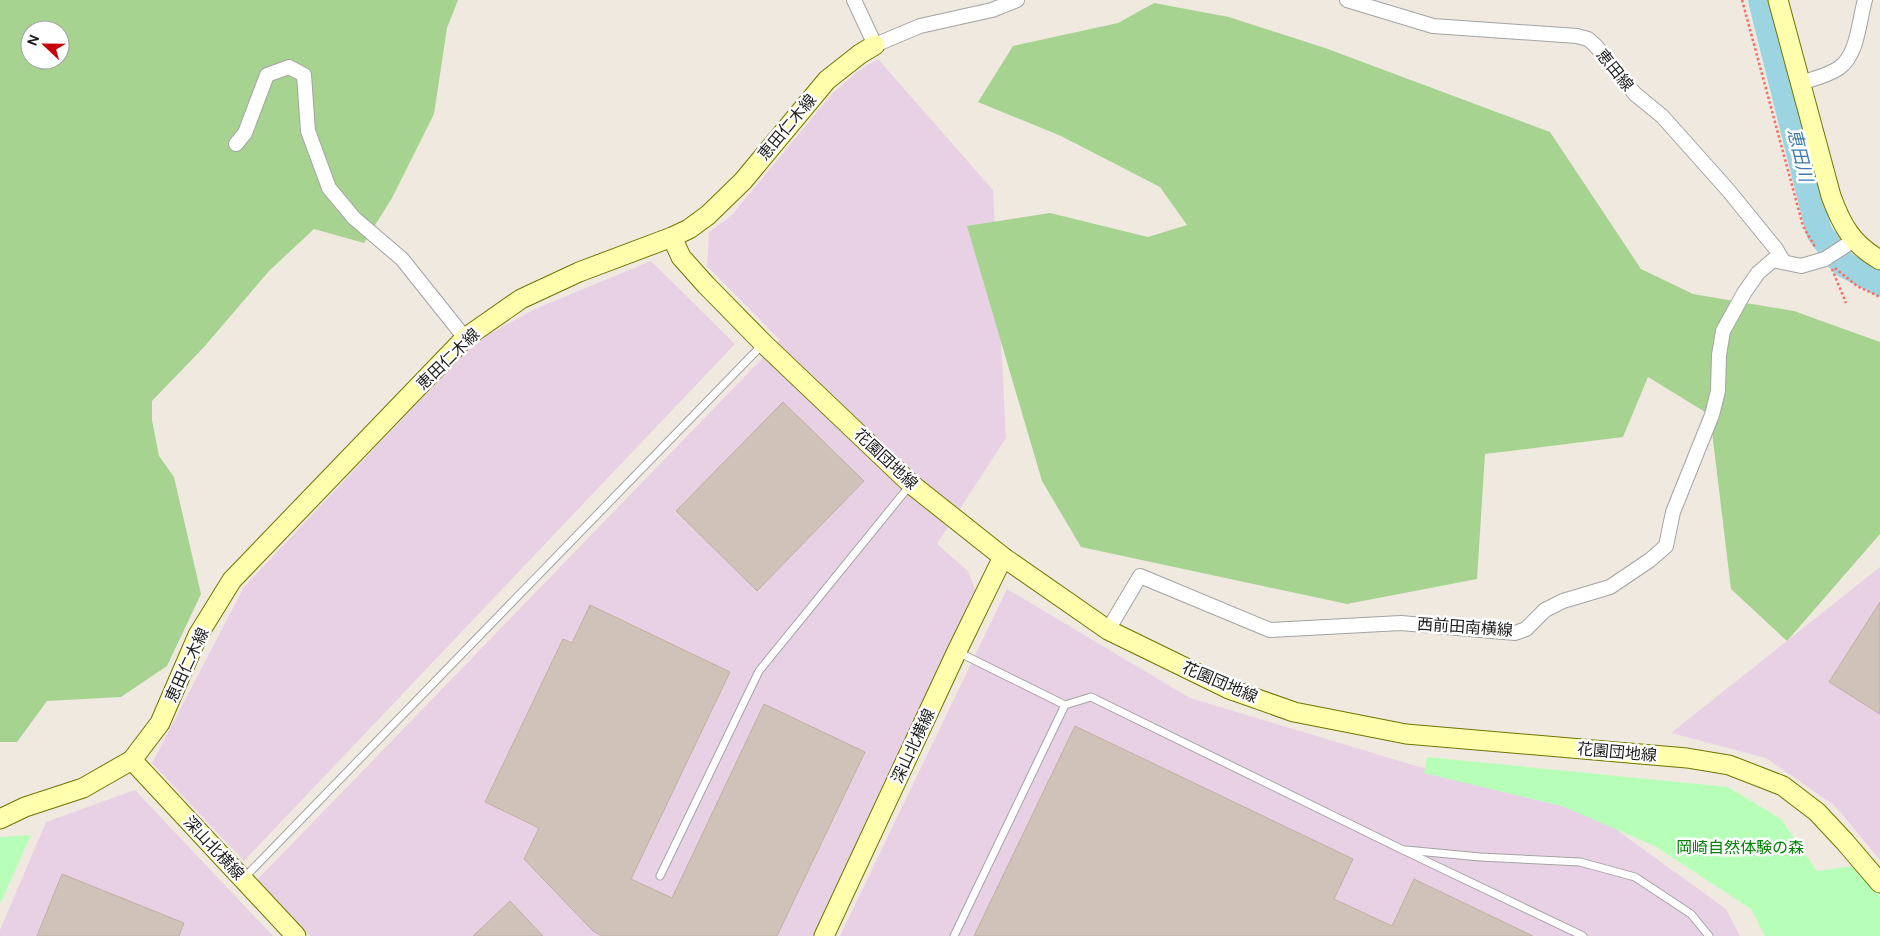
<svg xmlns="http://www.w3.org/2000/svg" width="1880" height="936" viewBox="0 0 1880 936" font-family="'DM Sans','Noto Sans JP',sans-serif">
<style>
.industrial{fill:#e9d1e5}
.forest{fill:#a7d390;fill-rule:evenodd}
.park{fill:#b7ffb9}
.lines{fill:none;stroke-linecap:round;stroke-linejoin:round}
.river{stroke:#9cd5e1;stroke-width:26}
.building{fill:#cfc2b9;stroke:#c2aea1}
.lane-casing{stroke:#a3a3a3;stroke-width:9}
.street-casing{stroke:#a3a3a3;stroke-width:16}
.secondary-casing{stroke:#6f7600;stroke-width:21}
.path{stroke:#ff6a61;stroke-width:2.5;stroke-dasharray:2.5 2.5;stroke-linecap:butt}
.lane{stroke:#fff;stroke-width:7}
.street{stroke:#fff;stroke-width:14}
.secondary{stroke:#ffffae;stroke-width:19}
.labels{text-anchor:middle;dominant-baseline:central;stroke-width:5;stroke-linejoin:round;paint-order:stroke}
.street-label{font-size:16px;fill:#1c1c1c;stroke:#fff}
.park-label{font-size:16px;fill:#008405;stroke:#fff}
.water-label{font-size:18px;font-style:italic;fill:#3d7aad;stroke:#fff}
</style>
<rect width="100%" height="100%" fill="#efe9e0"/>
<g class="industrial">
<polygon points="878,59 993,190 1006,438 937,544 968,571 976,591 813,936 310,936 257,880 780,340 707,266 709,232 731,216 832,94 857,72"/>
<polygon points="651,261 735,344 244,861 152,763 244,587 475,342 535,309"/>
<polygon points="1880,567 1880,860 1835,806 1766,758 1671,733"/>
<polygon points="1007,589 1190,698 1416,766 1574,799 1726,909 1740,936 840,936"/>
<polygon points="135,790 273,936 0,936 0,930 46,822"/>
</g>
<g class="forest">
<path d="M 0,0 L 458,0 L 447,28 L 434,114 L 392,198 L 364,243 L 314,229 L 269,271 L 204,347 L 152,401 L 152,420 L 159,456 L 174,477 L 201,594 L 167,666 L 121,697 L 47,701 L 17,742 L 0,742 ZM 30,30 L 60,30 L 60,60 L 30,60 Z"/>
<polygon points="1154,3 1229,17 1325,48 1550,132 1641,269 1693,294 1794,311 1880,342 1880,534 1787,641 1731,589 1710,415 1648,377 1623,437 1485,454 1477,579 1347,604 1081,547 1042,481 967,226 1050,213 1148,237 1187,225 1160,187 1061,136 978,102 1013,46 1118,23"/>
</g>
<g class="park">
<polygon points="1427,757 1728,787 1781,819 1817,871 1854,866 1880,897 1880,936 1765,936 1751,909 1655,846 1562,806 1424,773"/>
<polygon points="31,835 0,904 0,837"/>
</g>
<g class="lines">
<polyline class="river" points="1761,0 1819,232 1838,258 1845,265 1880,283"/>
</g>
<g class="building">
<polygon points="783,402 864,481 757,591 676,511"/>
<polygon points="1880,602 1880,714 1829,682"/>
<polygon points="590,605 730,672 631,879 672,898 764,704 865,752 777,936 602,936 593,931 524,859 539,828 485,802 563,639 572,643"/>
<polygon points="1075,726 1353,859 1334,899 1392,926 1414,879 1533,936 974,936"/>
<polygon points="62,874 184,923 179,936 37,936"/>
<polygon points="510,901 543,936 473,936"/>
</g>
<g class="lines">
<g class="lane-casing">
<g id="lane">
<polyline points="958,652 1065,705"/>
<polyline points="1406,850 1480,857 1580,862 1635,877 1691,914 1709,936"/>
<polyline points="660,876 759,671 911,484"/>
<polyline points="243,879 762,345"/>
<polyline points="954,936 1065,705 1091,697 1401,849 1583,936"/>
</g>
</g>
<g class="street-casing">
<g id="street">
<polyline points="854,0 875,45 920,26 992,10 1017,0"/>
<polyline points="1347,0 1433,26 1577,36 1588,39 1595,45 1635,94 1662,116 1728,190 1776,249 1783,261"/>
<path d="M 1800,83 C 1813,79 1827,76 1839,68 C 1858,55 1859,20 1865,0"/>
<polyline points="236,144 245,133 267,75 289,67 304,75 308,131 329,188 354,218 402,259 465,338"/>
<polyline points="1108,630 1140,576 1270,630 1401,623 1515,633 1526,629 1545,610 1563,601 1610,587 1650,560 1666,546 1673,512 1712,415 1718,391 1719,355 1723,331 1744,293 1758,273 1773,260 1801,266 1825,259 1854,240"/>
</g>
</g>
<g class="secondary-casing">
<g id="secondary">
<path d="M 1778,0 L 1831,196 C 1842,226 1852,244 1880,260"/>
<polyline points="672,237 681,257 706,285 764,344 911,484 1003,557 1108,630 1229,689 1294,712 1406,734 1687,758 1729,765 1783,786 1817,812 1845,842 1880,883"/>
<polyline points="132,760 296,936"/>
<polyline points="0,819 25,807 83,788 132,760 160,723 198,635 232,580 465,338 521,299 579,272 672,237 689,229 708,215 743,181 827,80 860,54 875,45"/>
<polyline points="824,936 957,651 1003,557"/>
</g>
</g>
<g class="path">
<polyline points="1742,0 1803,226 1815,247"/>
<polyline points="1835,268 1857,286 1880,297"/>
<polyline points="1832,269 1846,303"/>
</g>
<use href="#lane" class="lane"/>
<use href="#street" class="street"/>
<use href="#secondary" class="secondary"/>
</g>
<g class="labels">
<g class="street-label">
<text transform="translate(1615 70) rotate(51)">恵田線</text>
<text transform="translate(787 127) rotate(-50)">恵田仁木線</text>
<text transform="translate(448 359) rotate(-44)">恵田仁木線</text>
<text transform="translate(886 459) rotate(43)">花園団地線</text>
<text transform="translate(1465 627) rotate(4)">西前田南横線</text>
<text transform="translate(187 665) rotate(-65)">恵田仁木線</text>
<text transform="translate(1220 682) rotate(23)">花園団地線</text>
<text transform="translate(913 746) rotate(-65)">深山北横線</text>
<text transform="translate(1617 752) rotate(5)">花園団地線</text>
<text transform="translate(214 848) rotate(47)">深山北横線</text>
</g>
<g class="park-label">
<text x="1740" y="847">岡崎自然体験の森</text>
</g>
<g class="water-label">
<text transform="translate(1800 155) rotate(76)">恵田川</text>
</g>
</g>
<g transform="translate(45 45) rotate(292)"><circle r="24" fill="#ffffff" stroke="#a4a4a4"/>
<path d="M0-4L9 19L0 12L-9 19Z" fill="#c8000a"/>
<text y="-8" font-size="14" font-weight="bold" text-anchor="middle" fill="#1c1c1c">N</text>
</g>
</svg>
